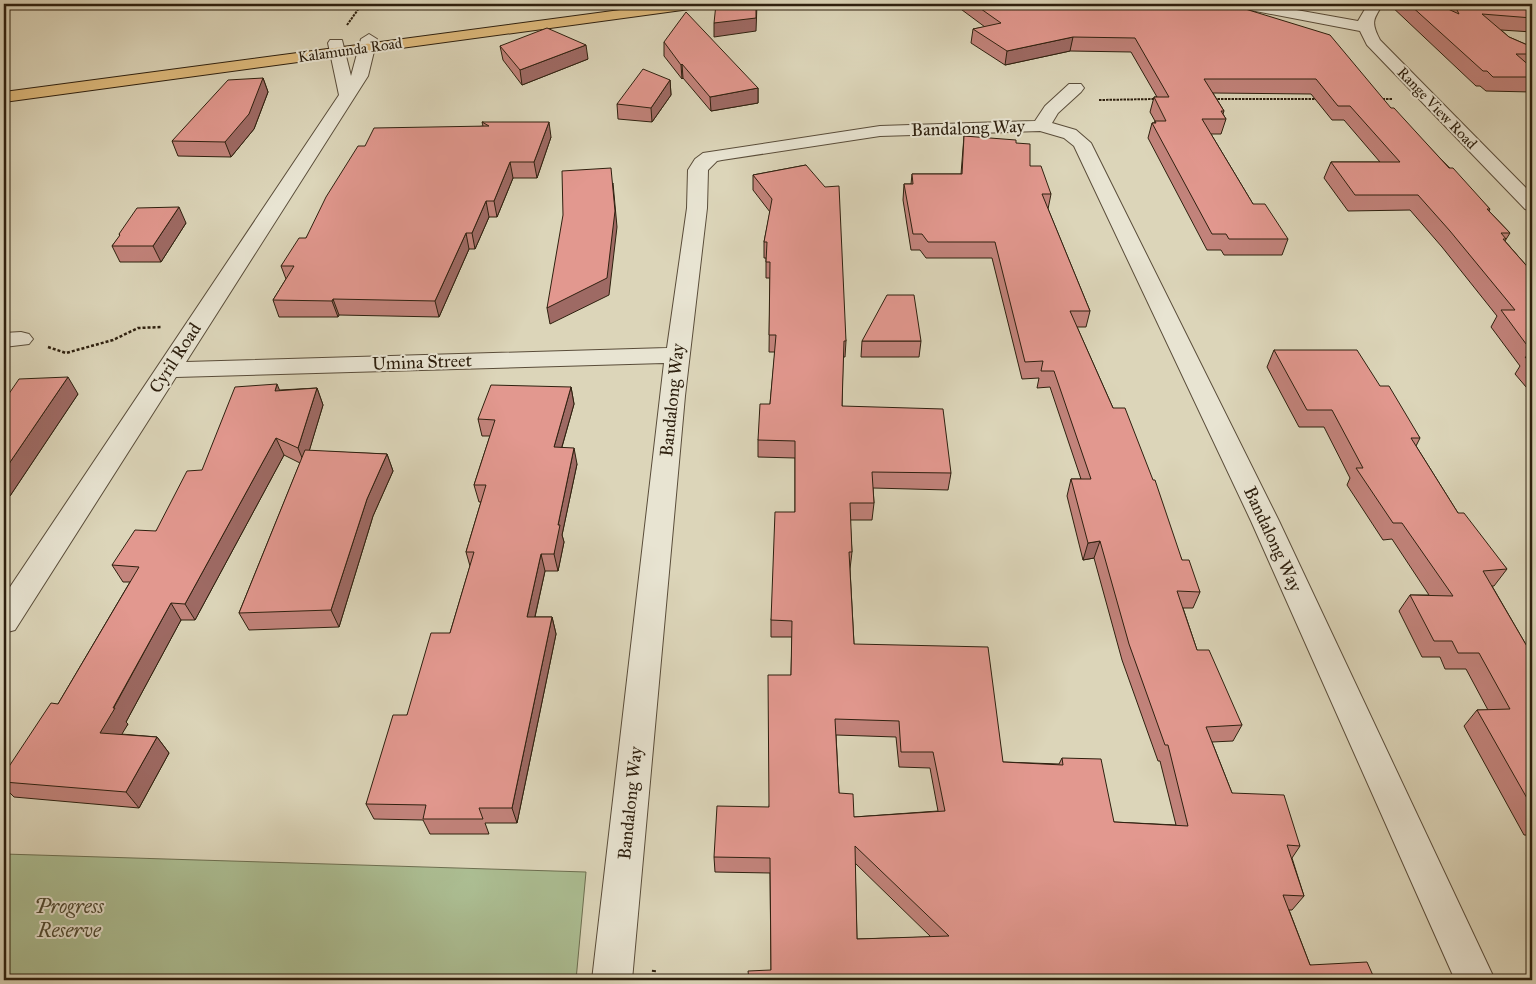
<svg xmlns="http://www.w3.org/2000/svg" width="1536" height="984" viewBox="0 0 1536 984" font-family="'IM FELL Great Primer',serif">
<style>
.green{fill:#acbe93;stroke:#6d6f51}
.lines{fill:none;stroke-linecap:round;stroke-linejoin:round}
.street-casing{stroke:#5a4d3a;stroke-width:2}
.primary-casing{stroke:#2e200f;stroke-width:2}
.path-far2{stroke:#2e200f;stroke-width:2;stroke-dasharray:2.5 1;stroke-linecap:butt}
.path-far1{stroke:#2e200f;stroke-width:2.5;stroke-dasharray:3 2;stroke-linecap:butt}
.path{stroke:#2e200f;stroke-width:4;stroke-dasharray:5 3;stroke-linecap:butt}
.street{fill:#e8e4d2;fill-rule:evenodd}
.primary{fill:#deba7c;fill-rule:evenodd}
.wall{fill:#c2837b;stroke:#2e200f;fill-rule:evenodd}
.shaded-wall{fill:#9e6a64;stroke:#2e200f}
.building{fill:#e2988f;stroke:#2e200f;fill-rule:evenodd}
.labels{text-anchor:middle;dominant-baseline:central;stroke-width:4;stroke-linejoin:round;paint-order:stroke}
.far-street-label{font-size:15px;fill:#2e200f;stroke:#e8e4d2}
.street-label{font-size:18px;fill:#2e200f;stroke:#e8e4d2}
.near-park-label{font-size:21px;font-style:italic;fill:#4e4830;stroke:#e8e4d2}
</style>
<rect width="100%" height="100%" fill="#dcd5b9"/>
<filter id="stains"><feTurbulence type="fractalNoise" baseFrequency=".004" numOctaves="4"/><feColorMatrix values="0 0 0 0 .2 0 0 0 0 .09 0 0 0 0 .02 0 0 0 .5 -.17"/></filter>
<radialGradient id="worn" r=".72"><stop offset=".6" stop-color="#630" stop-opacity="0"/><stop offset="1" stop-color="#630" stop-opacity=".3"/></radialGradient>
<polygon class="green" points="4,854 586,872 576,980 4,980"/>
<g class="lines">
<g class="street-casing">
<g id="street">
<path d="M 1233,4 L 1263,4 L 1358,21 L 1368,4 L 1383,4 C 1374,19 1370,21 1380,40 L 1532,194 L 1532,211 L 1525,209 L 1367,45 L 1360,31 L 1240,8 L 1235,7 Z"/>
<polygon points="369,34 377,39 368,76 186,362 667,348 687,208 688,170 695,159 703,153 880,126 1035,121 1045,106 1069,84 1081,84 1084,88 1081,92 1058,113 1052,123 1076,130 1091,143 1279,521 1495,980 1455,980 1251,521 1074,146 1064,138 1040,131 880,136 722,160 717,161 708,170 707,208 685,396 632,980 592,980 664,363 176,377 15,630 4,633 4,596 339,95 328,43 330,40 342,40 351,76 361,39"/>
<polygon points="21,332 29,334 33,339 29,344 4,347 4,333"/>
</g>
</g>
<g class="primary-casing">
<polygon id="primary" points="665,4 704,4 697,8 4,102 4,92"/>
</g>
<g class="path-far2">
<polyline points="347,25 362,4"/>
<polyline points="1214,99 1318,99"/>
<polyline points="1379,99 1393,99"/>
<polyline points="1099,100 1155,99"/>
</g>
<polyline class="path-far1" points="48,347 66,353 113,340 138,328 162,327"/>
<polyline class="path" points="653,980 654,970"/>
<use href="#street" class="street"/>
<use href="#primary" class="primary"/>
</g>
<g class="wall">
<polygon points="954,4 1234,4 1233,5 1391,108 1490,209 1489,211 1510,233 1505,241 1532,272 1532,394 1515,374 1520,366 1491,327 1497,316 1442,247 1410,210 1348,211 1324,178 1331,162 1380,162 1344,120 1332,120 1311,94 1213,93 1224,111 1223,114 1226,119 1221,134 1211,134 1253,204 1288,239 1282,255 1224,255 1221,250 1207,250 1148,138 1152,123 1154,123 1155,121 1150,112 1154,97 1157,97 1131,52 1070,51 1005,65 971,43 973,29 985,27"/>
<polygon points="1389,4 1437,4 1443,6 1442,4 1532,4 1532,32 1501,30 1509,37 1532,47 1532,92 1486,91 1480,86 1476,86"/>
<polygon points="664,42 758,88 758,103 711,111 683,78 682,79 664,56"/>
<polygon points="500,46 588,59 522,85 503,60"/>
<polygon points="263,78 268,92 254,129 231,157 178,156 172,141"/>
<polygon points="670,80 671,95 652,122 618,119 617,104"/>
<polygon points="482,122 551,137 537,178 513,178 497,217 489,217 475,249 469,249 439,317 339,315 338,317 279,317 273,300 286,279 281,266 306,238 365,146 483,126"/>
<path d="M 964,136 L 1016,143 L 1030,166 L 1051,194 L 1048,209 L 1090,311 L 1086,327 L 1077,327 L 1113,408 L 1182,560 L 1200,592 L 1193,608 L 1183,608 L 1197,650 L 1242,725 L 1233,741 L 1212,742 L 1232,793 L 1300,846 L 1292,858 L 1304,896 L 1292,910 L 1289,910 L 1310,965 L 1375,980 L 771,970 L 770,873 L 715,872 L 714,857 L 769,807 L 791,675 L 792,637 L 771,637 L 771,620 L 795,512 L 795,458 L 758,457 L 758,440 L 770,404 L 775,352 L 769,352 L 770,278 L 766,278 L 766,258 L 764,258 L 764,242 L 770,212 L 753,190 L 753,175 L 806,165 L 846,341 L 845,357 L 843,357 L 842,406 L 951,473 L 948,490 L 873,488 L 874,503 L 872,520 L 850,520 L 852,552 L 850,569 L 854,644 L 1003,762 L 1059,764 L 1062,758 L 1114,822 L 1176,825 L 1160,761 L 1158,761 L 1122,660 L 1094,558 L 1083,560 L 1067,496 L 1071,479 L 1081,479 L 1050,387 L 1037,388 L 1039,378 L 1022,379 L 992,258 L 926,258 L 920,250 L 911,250 L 903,200 L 904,184 L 911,184 L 912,174 L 961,174 ZM 836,735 L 896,737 L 899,767 L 930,768 L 938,811 L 854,817 L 839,793 ZM 855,863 L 931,937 L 857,939 Z"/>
<polygon points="186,223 161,262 120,262 112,246 120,236 119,234"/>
<polygon points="862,341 921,341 919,357 861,357"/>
<polygon points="1274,350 1380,386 1420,438 1416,446 1458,513 1507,569 1494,586 1492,586 1532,655 1532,847 1526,835 1524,835 1464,726 1477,710 1488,710 1466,669 1445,669 1440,657 1422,657 1399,611 1410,595 1429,595 1392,539 1383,540 1347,485 1350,478 1324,427 1299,427 1267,367"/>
<polygon points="571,387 574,404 562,447 577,464 562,535 564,542 558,571 545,571 535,617 552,617 556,634 517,823 485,823 489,834 430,834 423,820 374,819 366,804 407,715 450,633 470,566 466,552 481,502 479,502 474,485 490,436 482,436 478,419"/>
<polygon points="317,388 323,405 309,451 387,454 393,471 373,516 339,627 249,630 239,613 300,463 284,455 195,620 181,620 126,722 128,724 121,734 157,737 169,753 139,808 14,797 4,787 4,774 58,704 130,582 123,582 112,565 156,531 280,390"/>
<polygon points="78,394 10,496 4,497 4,401"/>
</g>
<g class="shaded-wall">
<polygon points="757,4 756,31 714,37 714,23"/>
<polygon points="1073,37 1070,51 1005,65 1007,51"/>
<polygon points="586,45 588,59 522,85 520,70"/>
<polygon points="682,64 683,78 682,79 681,65"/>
<polygon points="263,78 268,92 254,129 231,157 225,142"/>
<polygon points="670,80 671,95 652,122 651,108"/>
<polygon points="758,88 758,103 711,111 710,97"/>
<polygon points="549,122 551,137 537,178 534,162"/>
<polygon points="510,162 513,178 497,217 494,201"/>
<polygon points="613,183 617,227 609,295 550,324 547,308"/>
<polygon points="486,201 489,217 475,249 472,233"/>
<polygon points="179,207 186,223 161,262 153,246"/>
<polygon points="466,233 469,249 439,317 435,301"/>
<polygon points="333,299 339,315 338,317 332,301"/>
<polygon points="68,377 78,394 10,496 4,488 4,471"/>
<polygon points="277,384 284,401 275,391"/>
<polygon points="571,387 574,404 557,464 554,447"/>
<polygon points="317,388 323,405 305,465 298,448"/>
<polygon points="276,438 284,455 195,620 185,604"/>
<polygon points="574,448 577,464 562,535 564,542 558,571 554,554 558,525"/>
<polygon points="387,454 393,471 373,516 339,627 331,610 367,499"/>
<polygon points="1100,541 1094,558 1083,560 1088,543"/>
<polygon points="541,554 545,571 531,634 527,617"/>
<polygon points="171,603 181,620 126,722 128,724 113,749 100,733"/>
<polygon points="552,617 556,634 517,823 512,808"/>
<polygon points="157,737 169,753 139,808 126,792"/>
</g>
<g class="building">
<polygon points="716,4 756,4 756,18 714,23"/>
<polygon points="974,4 1229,4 1330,35 1391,108 1394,108 1449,168 1453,168 1490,209 1487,209 1510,233 1501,233 1506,239 1503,239 1532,272 1532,352 1501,310 1515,310 1450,231 1418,195 1355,195 1331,162 1400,162 1350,106 1338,106 1316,79 1204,79 1224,111 1221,111 1226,119 1202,119 1253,204 1265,204 1288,239 1229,239 1226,234 1212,234 1152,123 1156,123 1155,121 1166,121 1154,97 1169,97 1135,38 1073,37 1007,51 973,29 1001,23"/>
<polygon points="1409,4 1437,4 1459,14 1454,4 1532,4 1532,18 1482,14 1509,37 1532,47 1532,54 1516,54 1532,68 1532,77 1493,77 1487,71 1483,71"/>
<polygon points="686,12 758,88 710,97 682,64 681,65 664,42"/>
<polygon points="547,28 586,45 520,70 500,46"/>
<polygon points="643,69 670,80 651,108 617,104"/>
<polygon points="263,78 249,114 225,142 172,141 228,80"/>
<polygon points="482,122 549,122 534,162 510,162 494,201 486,201 472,233 466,233 435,301 333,299 332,301 273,300 294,266 281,266 299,238 306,238 326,197 358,146 365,146 374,128 489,126"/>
<path d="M 964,136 L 1016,140 L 1016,143 L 1030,144 L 1030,166 L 1041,166 L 1051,194 L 1042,194 L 1090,311 L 1070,311 L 1113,408 L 1125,408 L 1153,480 L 1155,480 L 1182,560 L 1189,560 L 1200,592 L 1177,591 L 1197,650 L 1209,650 L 1242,725 L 1206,727 L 1232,793 L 1284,795 L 1300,846 L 1287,845 L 1304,896 L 1283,895 L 1310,965 L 1367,962 L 1375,980 L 749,980 L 748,971 L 771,970 L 770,858 L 714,857 L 717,806 L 769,807 L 768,675 L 791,675 L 792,621 L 771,620 L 775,512 L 795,512 L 795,441 L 758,440 L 760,404 L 770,404 L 776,335 L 769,335 L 770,262 L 766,262 L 767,242 L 764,242 L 772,199 L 753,175 L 806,165 L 825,187 L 839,186 L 846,341 L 844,341 L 842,406 L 943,409 L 951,473 L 872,472 L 874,503 L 850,503 L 852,552 L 849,552 L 854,644 L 988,647 L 1003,762 L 1063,765 L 1062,758 L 1101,759 L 1114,822 L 1188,826 L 1168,745 L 1165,745 L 1129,644 L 1100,541 L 1088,543 L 1071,479 L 1091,479 L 1054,371 L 1041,371 L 1043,361 L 1025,362 L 995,242 L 928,242 L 922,234 L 913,234 L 904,184 L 913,184 L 912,174 L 962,174 ZM 835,719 L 899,721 L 901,752 L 933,752 L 945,811 L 854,817 L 853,794 L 839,793 ZM 855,846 L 949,936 L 857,939 Z"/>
<polygon points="611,168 615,211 607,278 547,308 563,215 562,171"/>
<polygon points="179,207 153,246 112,246 120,235 119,234 137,208"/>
<polygon points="887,295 914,295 921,341 862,341"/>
<polygon points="1274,350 1357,350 1380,386 1389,386 1420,438 1411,438 1458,513 1464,513 1507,569 1483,571 1532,655 1532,807 1477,710 1510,709 1479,653 1458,653 1452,641 1434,641 1410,595 1453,596 1402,523 1393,523 1356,468 1363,468 1332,410 1307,410"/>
<polygon points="1525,357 1532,357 1532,365"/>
<polygon points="68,377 4,471 4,401 19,379"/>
<polygon points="277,384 275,391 317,388 298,448 276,438 185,604 171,603 113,708 115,708 100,733 157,737 126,792 4,782 4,774 51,703 58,704 139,567 112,565 135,530 156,531 187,471 202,470 235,387"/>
<polygon points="491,385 571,387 554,447 574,448 558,525 560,525 554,554 541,554 527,617 552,617 512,808 479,808 483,819 423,819 426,805 366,804 393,715 407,715 431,633 450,633 474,552 466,552 486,485 474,485 495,420 478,419"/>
<polygon points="305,450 387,454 367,499 331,610 239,613"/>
</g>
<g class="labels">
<g class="far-street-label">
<text transform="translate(350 50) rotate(-8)">Kalamunda Road</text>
<text transform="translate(1437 108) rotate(46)">Range View Road</text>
</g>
<g class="street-label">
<text transform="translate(968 128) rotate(-2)">Bandalong Way</text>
<text transform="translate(175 358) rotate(-57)">Cyril Road</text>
<text transform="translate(422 362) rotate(-2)">Umina Street</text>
<text transform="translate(672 400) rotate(-84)">Bandalong Way</text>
<text transform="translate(1273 539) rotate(65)">Bandalong Way</text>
<text transform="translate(630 803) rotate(-84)">Bandalong Way</text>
</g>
<g class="near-park-label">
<text x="69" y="906">Progress<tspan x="69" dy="24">Reserve</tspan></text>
</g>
</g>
<rect width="1536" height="984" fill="none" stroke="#dcd5b9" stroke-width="20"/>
<rect x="5" y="5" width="1526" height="974" fill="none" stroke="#2e200f" stroke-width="2.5"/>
<rect x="10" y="10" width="1516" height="964" fill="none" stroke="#2e200f"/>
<rect width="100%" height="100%" filter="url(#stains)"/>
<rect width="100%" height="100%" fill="url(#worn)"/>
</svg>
